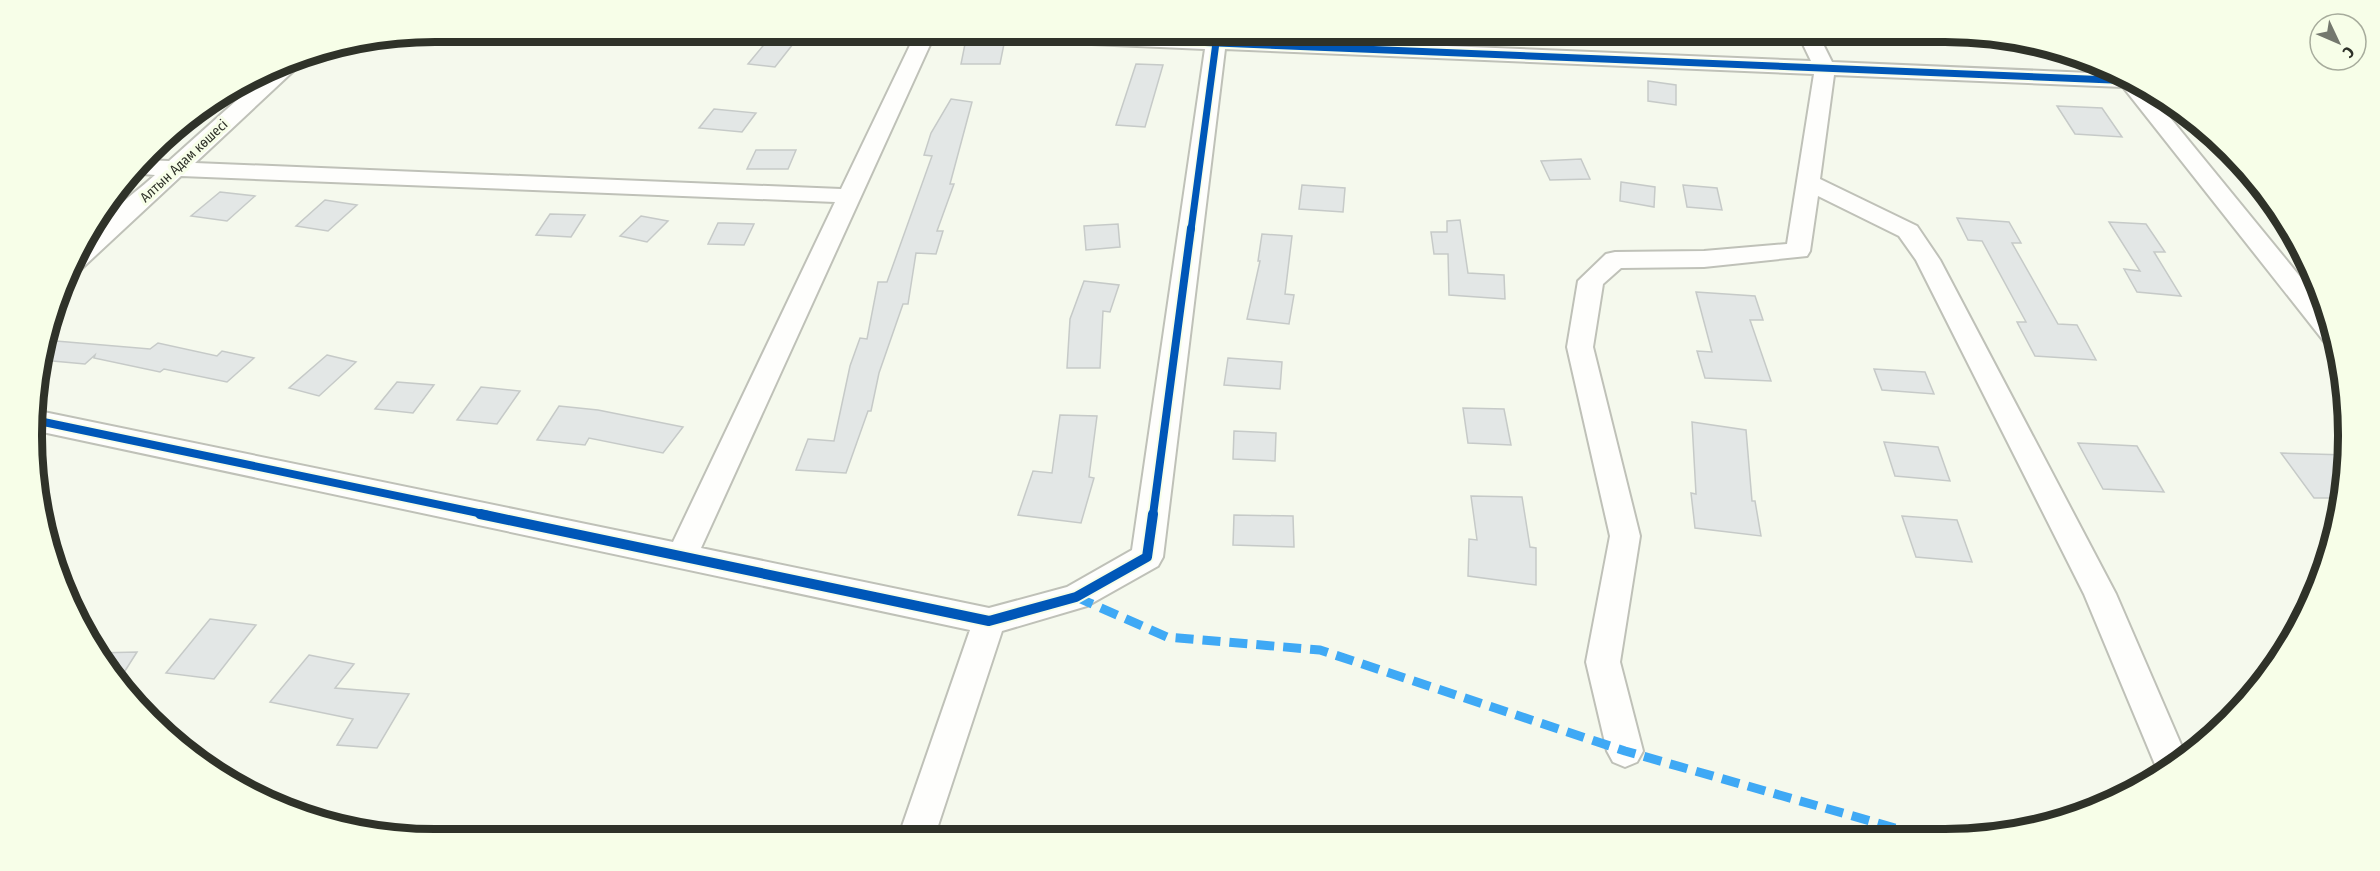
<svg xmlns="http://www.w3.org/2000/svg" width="2380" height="871" viewBox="0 0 2380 871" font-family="'Fira Sans Condensed',sans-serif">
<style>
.building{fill:#e3e7e6;stroke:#c6cac8;stroke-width:1.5}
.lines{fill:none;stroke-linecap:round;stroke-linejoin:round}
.minor-casing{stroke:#bfc1b8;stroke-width:4}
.minor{fill:#fefefc;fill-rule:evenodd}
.quiet{stroke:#3fa9f5;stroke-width:9;stroke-dasharray:18 9;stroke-linecap:butt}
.cycleway-far2-casing{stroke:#f7fee8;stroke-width:10}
.cycleway-far1-casing{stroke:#f7fee8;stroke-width:12}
.cycleway-casing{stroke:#f7fee8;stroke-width:14}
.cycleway-far2{stroke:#0057b8;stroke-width:7}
.cycleway-far1{stroke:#0057b8;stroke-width:8}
.cycleway{stroke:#0057b8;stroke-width:10}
.labels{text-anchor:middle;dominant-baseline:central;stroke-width:6;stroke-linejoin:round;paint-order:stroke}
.far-street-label{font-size:14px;fill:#2f3229;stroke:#f7fee8}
.rim{fill:none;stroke:#2f3229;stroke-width:8}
</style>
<rect width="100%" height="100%" fill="#f5f9ed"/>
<g class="building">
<polygon points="767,41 793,44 775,67 748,64"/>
<polygon points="965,44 1004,44 1000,64 961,64"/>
<polygon points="1136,64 1163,65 1145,127 1116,125"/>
<polygon points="1648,81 1676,85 1676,105 1648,101"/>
<polygon points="951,99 972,102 950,184 954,184 937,231 943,231 936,254 916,253 908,304 903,304 879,373 871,411 868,411 846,473 796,470 808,439 834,441 850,366 860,338 867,339 878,282 887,282 932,156 924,155 931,133"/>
<polygon points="2057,106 2102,108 2122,137 2075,134"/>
<polygon points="714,109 756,113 742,132 699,128"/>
<polygon points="756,150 796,150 788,169 747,169"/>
<polygon points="1581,159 1590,179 1550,180 1541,161"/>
<polygon points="1621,182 1655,187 1654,207 1620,201"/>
<polygon points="1302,185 1345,188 1343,212 1299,209"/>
<polygon points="1683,185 1717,188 1722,210 1687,207"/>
<polygon points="220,192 255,196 227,221 191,216"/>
<polygon points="325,200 357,205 328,231 296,226"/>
<polygon points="550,214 585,215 571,237 536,235"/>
<polygon points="641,216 668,221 647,242 620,236"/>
<polygon points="1957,218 2009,222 2021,243 2012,243 2058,324 2077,325 2096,360 2035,356 2017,322 2026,322 1982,241 1968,240"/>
<polygon points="1460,220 1468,273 1504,275 1505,299 1449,295 1448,254 1434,254 1431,232 1447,232 1447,221"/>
<polygon points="2109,222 2146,224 2165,252 2154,252 2181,296 2137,292 2124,269 2140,271"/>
<polygon points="718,223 724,223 754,224 744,245 708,244"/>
<polygon points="1118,224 1120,247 1086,250 1084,226"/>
<polygon points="1262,234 1292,236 1285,294 1294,295 1289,324 1247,319 1260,261 1258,261"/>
<polygon points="1084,281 1119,285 1110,312 1103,311 1100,368 1067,368 1070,319"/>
<polygon points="1696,292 1755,296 1763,320 1750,320 1771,381 1705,378 1697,351 1712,352"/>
<polygon points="56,341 150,349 158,343 217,356 222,351 254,358 227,382 164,369 160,372 94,358 95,355 85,364 42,360 44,352"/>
<polygon points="327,355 356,362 319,396 289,388"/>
<polygon points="1228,358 1282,362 1280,389 1224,385"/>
<polygon points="1874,369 1925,372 1934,394 1882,390"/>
<polygon points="397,382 434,385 413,413 375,409"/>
<polygon points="481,387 520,391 497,424 457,420"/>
<polygon points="559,406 598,410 683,427 663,453 589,438 585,445 537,440"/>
<polygon points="1463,408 1504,409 1511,445 1468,443"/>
<polygon points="1060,415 1097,416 1089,477 1094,478 1081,523 1018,515 1033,471 1052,473"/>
<polygon points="1692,422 1746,430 1752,501 1755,501 1761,536 1695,528 1691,493 1696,494"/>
<polygon points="1234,431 1276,433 1275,461 1233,459"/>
<polygon points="1884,442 1938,447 1950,481 1895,476"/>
<polygon points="2078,443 2137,446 2164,492 2103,489"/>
<polygon points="2281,453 2347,455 2342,498 2314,498"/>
<polygon points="1471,496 1522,497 1530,547 1536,548 1536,585 1468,576 1469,539 1477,540"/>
<polygon points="1234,515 1293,516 1294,547 1233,545"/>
<polygon points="1902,516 1957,520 1972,562 1916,557"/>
<polygon points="210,619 256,625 214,679 166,673"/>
<polygon points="137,652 118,682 96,653"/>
<polygon points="309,655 354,664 335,688 409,694 377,748 337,745 353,719 270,702"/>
</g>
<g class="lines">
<g class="minor-casing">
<path id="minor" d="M 1797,32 L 1817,32 L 1832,62 L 2113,74 L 2115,70 L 2145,87 L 2329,312 L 2335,347 L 2326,344 L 2123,87 L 1834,75 L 1820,179 L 1917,226 L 1940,260 L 2116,594 L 2186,756 L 2159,774 L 2084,594 L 1916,260 L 1899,236 L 1818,196 L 1810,251 L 1807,256 L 1704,267 L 1621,268 L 1603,284 L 1593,347 L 1640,536 L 1620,662 L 1643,751 L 1637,762 L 1625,767 L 1613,762 L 1607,751 L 1586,662 L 1610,536 L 1567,347 L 1578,281 L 1606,254 L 1615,252 L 1704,251 L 1787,244 L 1814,74 L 1225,49 L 1163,557 L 1158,566 L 1087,606 L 1002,631 L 934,838 L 898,838 L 970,630 L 33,430 L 34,410 L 673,542 L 835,202 L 181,176 L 80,270 L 69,271 C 81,230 124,203 155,175 L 131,173 L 142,160 L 169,161 L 275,66 L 304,55 L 306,58 L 303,62 L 195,163 L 841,189 L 914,37 L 934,36 L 701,548 L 989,608 L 1067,587 L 1132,550 L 1205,49 L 1046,42 L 1039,40 L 1036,36 L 1227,35 L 1227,37 L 1811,61 Z"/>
</g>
<use href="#minor" class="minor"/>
<polyline class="quiet" points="1076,597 1167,637 1320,650 1625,751 1923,836"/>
<g class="cycleway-far2-casing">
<g id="cycleway-far2">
<polyline points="1046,36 2136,81"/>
<polyline points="1191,230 1217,35"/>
</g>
</g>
<g class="cycleway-far1-casing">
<g id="cycleway-far1">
<polyline points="34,420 488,515"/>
<polyline points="1153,515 1191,228"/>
</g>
</g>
<g class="cycleway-casing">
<polyline id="cycleway" points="480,514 989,621 1076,597 1147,557 1153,514"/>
</g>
<use href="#cycleway-far2" class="cycleway-far2"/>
<use href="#cycleway-far1" class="cycleway-far1"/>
<use href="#cycleway" class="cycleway"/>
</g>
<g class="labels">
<g class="far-street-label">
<text transform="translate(184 161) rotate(-43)">Алтын Адам көшесі</text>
</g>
</g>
<path d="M0 0H2380V871H0ZM435 42H1945A393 393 0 0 1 2338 435V436A393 393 0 0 1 1945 829H435A393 393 0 0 1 42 436V435A393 393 0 0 1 435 42Z" fill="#f7fee8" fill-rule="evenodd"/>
<path class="rim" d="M435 42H1945A393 393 0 0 1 2338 435V436A393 393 0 0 1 1945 829H435A393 393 0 0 1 42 436V435A393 393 0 0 1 435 42Z"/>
<g transform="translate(2338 42) rotate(134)"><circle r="28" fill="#f7fee8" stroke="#a7ac9c" stroke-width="1.5"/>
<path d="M0-4.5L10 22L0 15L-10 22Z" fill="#74786e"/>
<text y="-9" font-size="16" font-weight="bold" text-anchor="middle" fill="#2f3229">С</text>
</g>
</svg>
